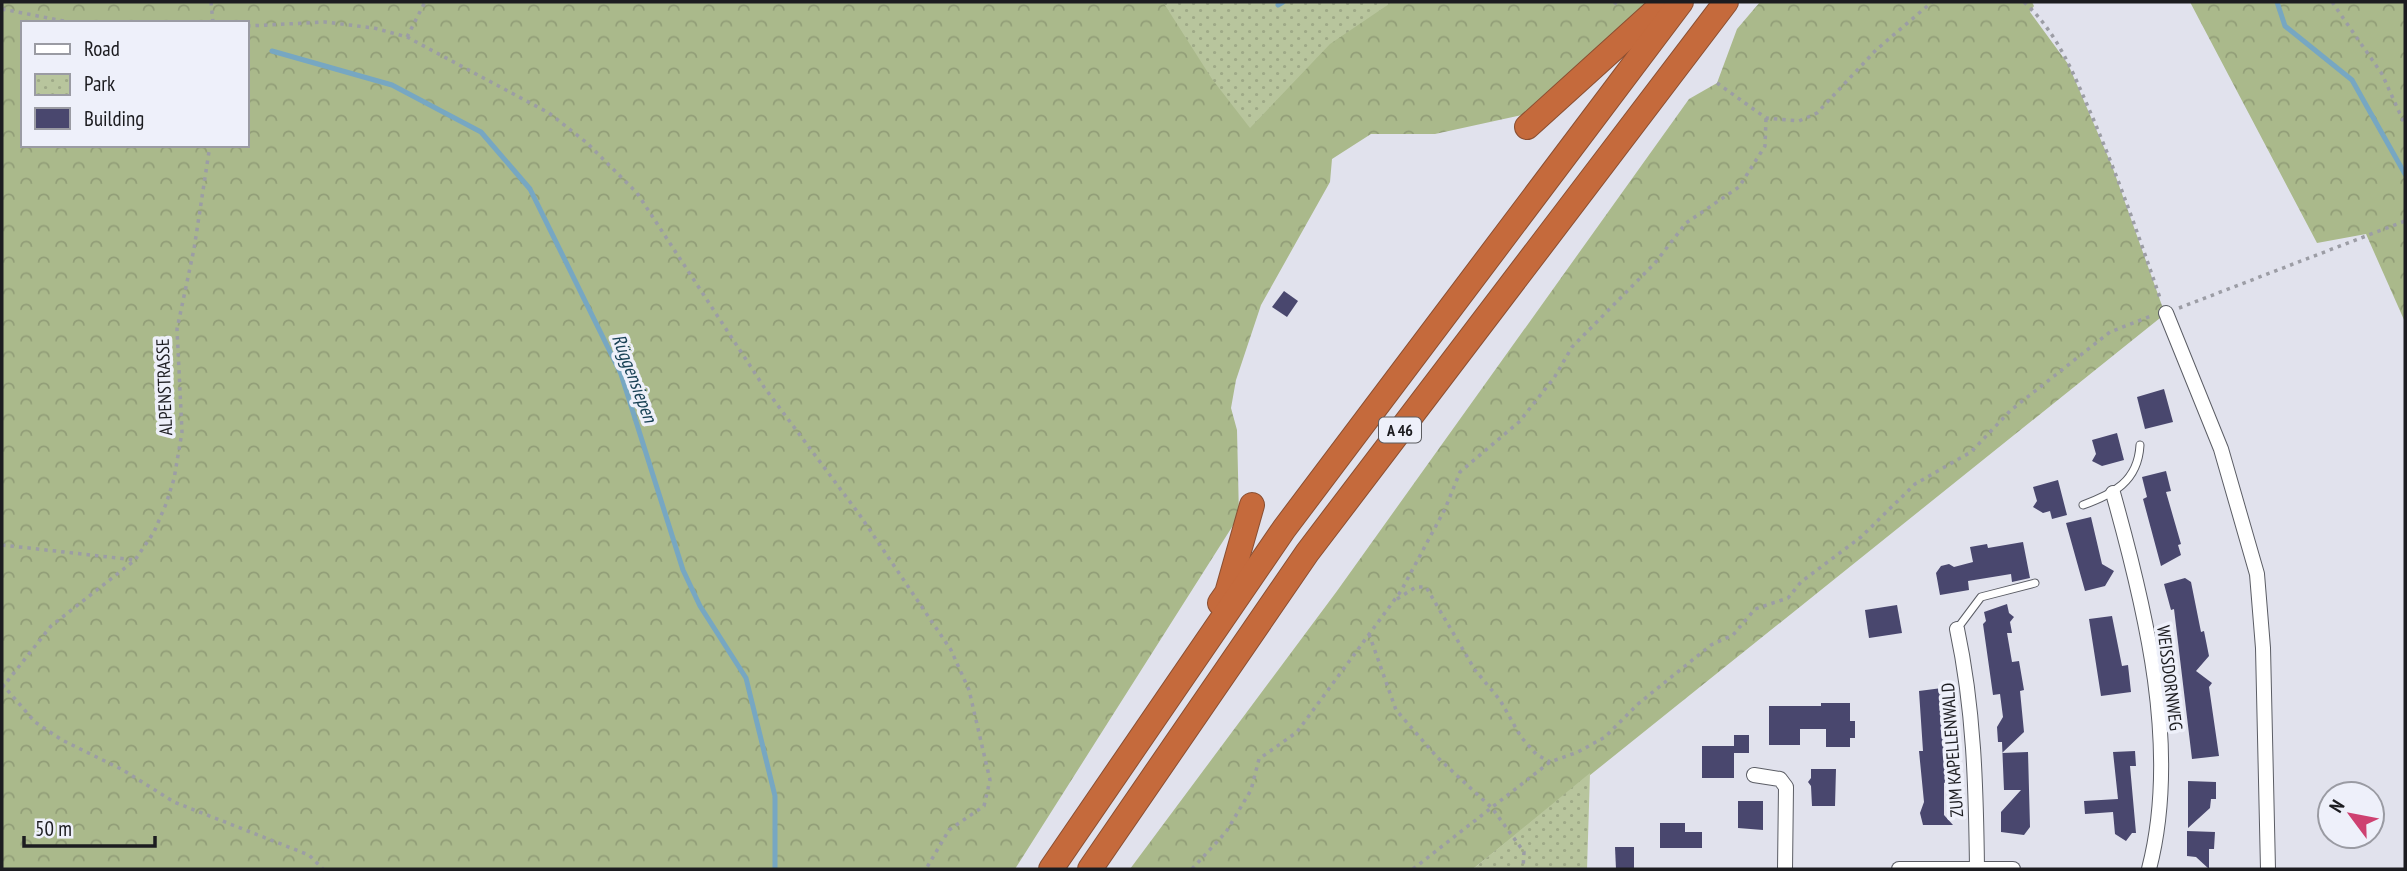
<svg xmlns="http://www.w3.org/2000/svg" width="2407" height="871" viewBox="0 0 2407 871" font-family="'PT Sans Narrow',sans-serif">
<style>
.forest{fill:url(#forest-crowns);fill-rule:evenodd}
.park{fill:url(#park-dots)}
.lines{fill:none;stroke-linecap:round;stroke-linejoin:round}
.stream{stroke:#77a7c2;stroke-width:5}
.building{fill:#49476e}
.lane-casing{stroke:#5b5d65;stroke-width:9}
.street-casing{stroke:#5b5d65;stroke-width:16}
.highway-casing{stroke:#8a4f32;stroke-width:26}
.path{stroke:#9c9da5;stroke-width:3.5;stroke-dasharray:3.5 5;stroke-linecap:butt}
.lane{stroke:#fff;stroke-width:7}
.street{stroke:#fff;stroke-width:14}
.highway{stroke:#c56a3c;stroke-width:24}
.labels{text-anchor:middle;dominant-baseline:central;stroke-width:7;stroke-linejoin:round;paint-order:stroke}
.shield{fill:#eef0fa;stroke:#5b5c61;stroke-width:2}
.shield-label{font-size:16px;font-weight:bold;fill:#1c1c20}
.street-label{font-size:18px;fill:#1c1c20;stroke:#eef0fa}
.water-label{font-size:19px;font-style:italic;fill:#184155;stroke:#eef0fa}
</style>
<defs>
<pattern id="forest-crowns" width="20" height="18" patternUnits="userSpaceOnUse" patternTransform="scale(1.75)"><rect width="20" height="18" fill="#aab98b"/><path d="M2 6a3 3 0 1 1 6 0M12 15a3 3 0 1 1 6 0" fill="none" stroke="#929e78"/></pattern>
<pattern id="park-dots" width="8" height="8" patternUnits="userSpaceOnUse" patternTransform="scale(1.75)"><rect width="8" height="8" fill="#b8c59d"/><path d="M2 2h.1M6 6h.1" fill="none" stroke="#9ea987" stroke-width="1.8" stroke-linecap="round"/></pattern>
</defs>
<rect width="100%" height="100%" fill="#e1e2ed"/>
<g class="forest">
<path d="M 2,2 L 1647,2 L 1562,82 L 1522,115 L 1435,134 L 1371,134 L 1332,159 L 1330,182 L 1261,305 L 1236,380 L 1231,408 L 1237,430 L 1239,516 L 1015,869 L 2,869 ZM 23,23 L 247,23 L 247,145 L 23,145 Z"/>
<polygon points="1760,2 2032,2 2034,6 2030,12 2068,64 2112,166 2165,314 1473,869 1130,869 1337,591 1689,99 1717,83 1737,29"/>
<polygon points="2190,2 2405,2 2405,322 2366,234 2317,243"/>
</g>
<g class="park">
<polygon points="1163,2 1392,2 1330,44 1250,128 1212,79"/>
<polygon points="1590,773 1587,869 1473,869"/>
</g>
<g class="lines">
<g class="stream">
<polyline points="2277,2 2285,26 2352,80 2405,174"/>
<polyline points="1278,5 1283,2"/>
<polyline points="272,51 392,85 481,132 530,189 621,374 683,570 700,606 746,678 775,796 775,869"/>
</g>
</g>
<g class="building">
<polygon points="1284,291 1298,301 1287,317 1272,307"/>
<polygon points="2164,389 2173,422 2145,429 2137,397"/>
<polygon points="2117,433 2124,460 2102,466 2092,461 2096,454 2092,440"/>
<polygon points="2166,471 2171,491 2166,492 2181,544 2178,545 2181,555 2161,566 2143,499 2147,497 2142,477"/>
<polygon points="2058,480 2067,515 2052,519 2050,511 2043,513 2033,507 2037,501 2033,487"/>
<polygon points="2091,517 2102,564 2114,571 2105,586 2085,591 2066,523"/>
<polygon points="2023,542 2030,578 2012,582 2011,574 1968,581 1969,590 1940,595 1936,573 1941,566 1949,564 1954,567 1973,562 1970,547 1987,544 1988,548"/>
<polygon points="2185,578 2191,582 2201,632 2204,631 2209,656 2196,671 2212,683 2209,687 2219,756 2192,759 2174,609 2171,610 2164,584"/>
<polygon points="2007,604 2009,613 2014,617 2010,622 2012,633 2007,633 2012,662 2019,661 2024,690 2020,691 2024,732 2002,753 2028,752 2030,827 2024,835 2001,832 2001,812 2021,790 2004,790 2002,742 1998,742 1997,727 2003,717 2000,694 1993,695 1983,624 1986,621 1984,612"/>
<polygon points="1897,605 1902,633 1869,638 1865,610"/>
<polygon points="2112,616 2122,666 2128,665 2131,692 2101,696 2089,619"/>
<polygon points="1942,688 1954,782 1944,783 1944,815 1953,825 1923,825 1920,813 1924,802 1919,751 1923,751 1919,691"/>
<polygon points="1821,703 1850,703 1850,721 1855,721 1855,738 1850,738 1850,747 1826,747 1826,729 1800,729 1800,745 1769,745 1769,706 1821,706"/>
<polygon points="1734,735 1749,735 1749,753 1734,753 1734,748 1734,778 1702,778 1702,746 1734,746"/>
<polygon points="2135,751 2136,766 2130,766 2136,833 2132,833 2126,841 2115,834 2113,812 2085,814 2084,801 2118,799 2113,752"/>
<polygon points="1811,769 1836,769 1835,806 1812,806 1811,786 1808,782 1811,778"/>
<polygon points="2188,781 2216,782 2216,799 2211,799 2210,808 2188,828"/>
<polygon points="1738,801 1763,801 1763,830 1738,828"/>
<polygon points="1660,823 1685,823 1685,832 1702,832 1702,848 1660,848"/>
<polygon points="2187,831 2215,832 2214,849 2209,849 2209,869 2196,857 2187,856"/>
<polygon points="1615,847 1634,847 1634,869 1616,869"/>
</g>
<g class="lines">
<g class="lane-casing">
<g id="lane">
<path d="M 2083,505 C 2113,494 2138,482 2140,445"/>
<polyline points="1957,629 1981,597 2035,583"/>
</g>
</g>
<g class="street-casing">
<g id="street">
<polyline points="2166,313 2221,449 2257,574 2263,648 2268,869"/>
<path d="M 2113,493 C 2146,610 2180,750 2149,869"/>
<path d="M 1957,629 C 1974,709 1976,787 1977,868"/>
<polyline points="1754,775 1780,779 1786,787 1785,869"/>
<polyline points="1899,869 2013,869"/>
</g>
</g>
<g class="highway-casing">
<g id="highway">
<polyline points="1527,127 1665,2"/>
<polyline points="1220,603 1227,593 1252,505"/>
<polyline points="1051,869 1284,529 1681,2"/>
<polyline points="1090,869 1307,553 1726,2"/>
</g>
</g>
<g class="path">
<polyline points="211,2 213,23"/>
<polyline points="1614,2 1617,4"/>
<path d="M 2024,2 C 2058,33 2074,75 2092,116 C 2118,177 2140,239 2161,301"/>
<polyline points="2332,2 2382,74 2405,125"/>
<polyline points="2,9 74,23"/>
<polyline points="247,26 325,22 374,28 407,37 549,113 587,143 637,193 764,387 859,514 951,650 969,690 990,780 984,806 949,830 926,869"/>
<polyline points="407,37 425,2"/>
<polyline points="1717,83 1766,118 1799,121 1817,113 1876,50 1932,2"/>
<polyline points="2179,308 2405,221"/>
<polyline points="2,545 135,560"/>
<polyline points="1397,599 1416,587 1426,587 1475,670 1500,700 1521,737 1536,754 1550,762"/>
<polyline points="1369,634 1396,710 1437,757 1492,808 1524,852 1523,869"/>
<polyline points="2,684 35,722 62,740 123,770 174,802 309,855 323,869"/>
<polyline points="2,688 51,626 135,560 154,532 166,504 174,479 182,432 177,329 194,249 210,145"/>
<polyline points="1192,869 1226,832 1251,790 1259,759 1297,732 1401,591 1445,509 1460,472 1519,422 1554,378 1572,347 1655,263 1686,223 1739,187 1765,146 1766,118"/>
<polyline points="1413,869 1550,762 1578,752 1605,737 1638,704 1711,645 1733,635 1755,609 1788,598 1801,582 1861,537 1915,484 1971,452 2011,410 2110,332 2151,316"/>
</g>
<use href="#lane" class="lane"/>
<use href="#street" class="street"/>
<use href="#highway" class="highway"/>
</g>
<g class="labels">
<rect class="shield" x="1379" y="417.5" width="42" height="25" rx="5"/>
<g class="shield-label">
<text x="1400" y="430">A 46</text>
</g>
<g class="street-label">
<text transform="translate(164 387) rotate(-92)">ALPENSTRASSE</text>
<text transform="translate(2170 678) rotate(83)">WEISSDORNWEG</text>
<text transform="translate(1952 750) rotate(-94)">ZUM KAPELLENWALD</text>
</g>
<g class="water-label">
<text transform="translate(635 378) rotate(69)">Rüggensiepen</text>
</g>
</g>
<rect width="2407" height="871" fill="none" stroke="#1c1c20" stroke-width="7"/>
<rect x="21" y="21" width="228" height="126" fill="#eef0fa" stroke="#9a9ba3" stroke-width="2"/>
<rect x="35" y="44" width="35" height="10" fill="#ffffff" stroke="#9a9ba3" stroke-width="2"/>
<text x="84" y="56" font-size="21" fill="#1c1c20">Road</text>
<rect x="35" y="74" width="35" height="21" fill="url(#park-dots)" stroke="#9a9ba3" stroke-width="2"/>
<text x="84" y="91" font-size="21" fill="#1c1c20">Park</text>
<rect x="35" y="108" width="35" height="21" fill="#49476e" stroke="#9a9ba3" stroke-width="2"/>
<text x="84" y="126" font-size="21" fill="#1c1c20">Building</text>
<g transform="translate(2351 815) rotate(302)"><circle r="33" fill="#eef0fa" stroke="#9a9ba3" stroke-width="2"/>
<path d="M0-5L12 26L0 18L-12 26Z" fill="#ce4171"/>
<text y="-10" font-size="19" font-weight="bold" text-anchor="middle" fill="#1c1c20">N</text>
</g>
<path d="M24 836v10h131v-10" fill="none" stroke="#1c1c20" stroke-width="3.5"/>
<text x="35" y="836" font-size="21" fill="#1c1c20" stroke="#eef0fa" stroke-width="5" paint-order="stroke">50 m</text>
</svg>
